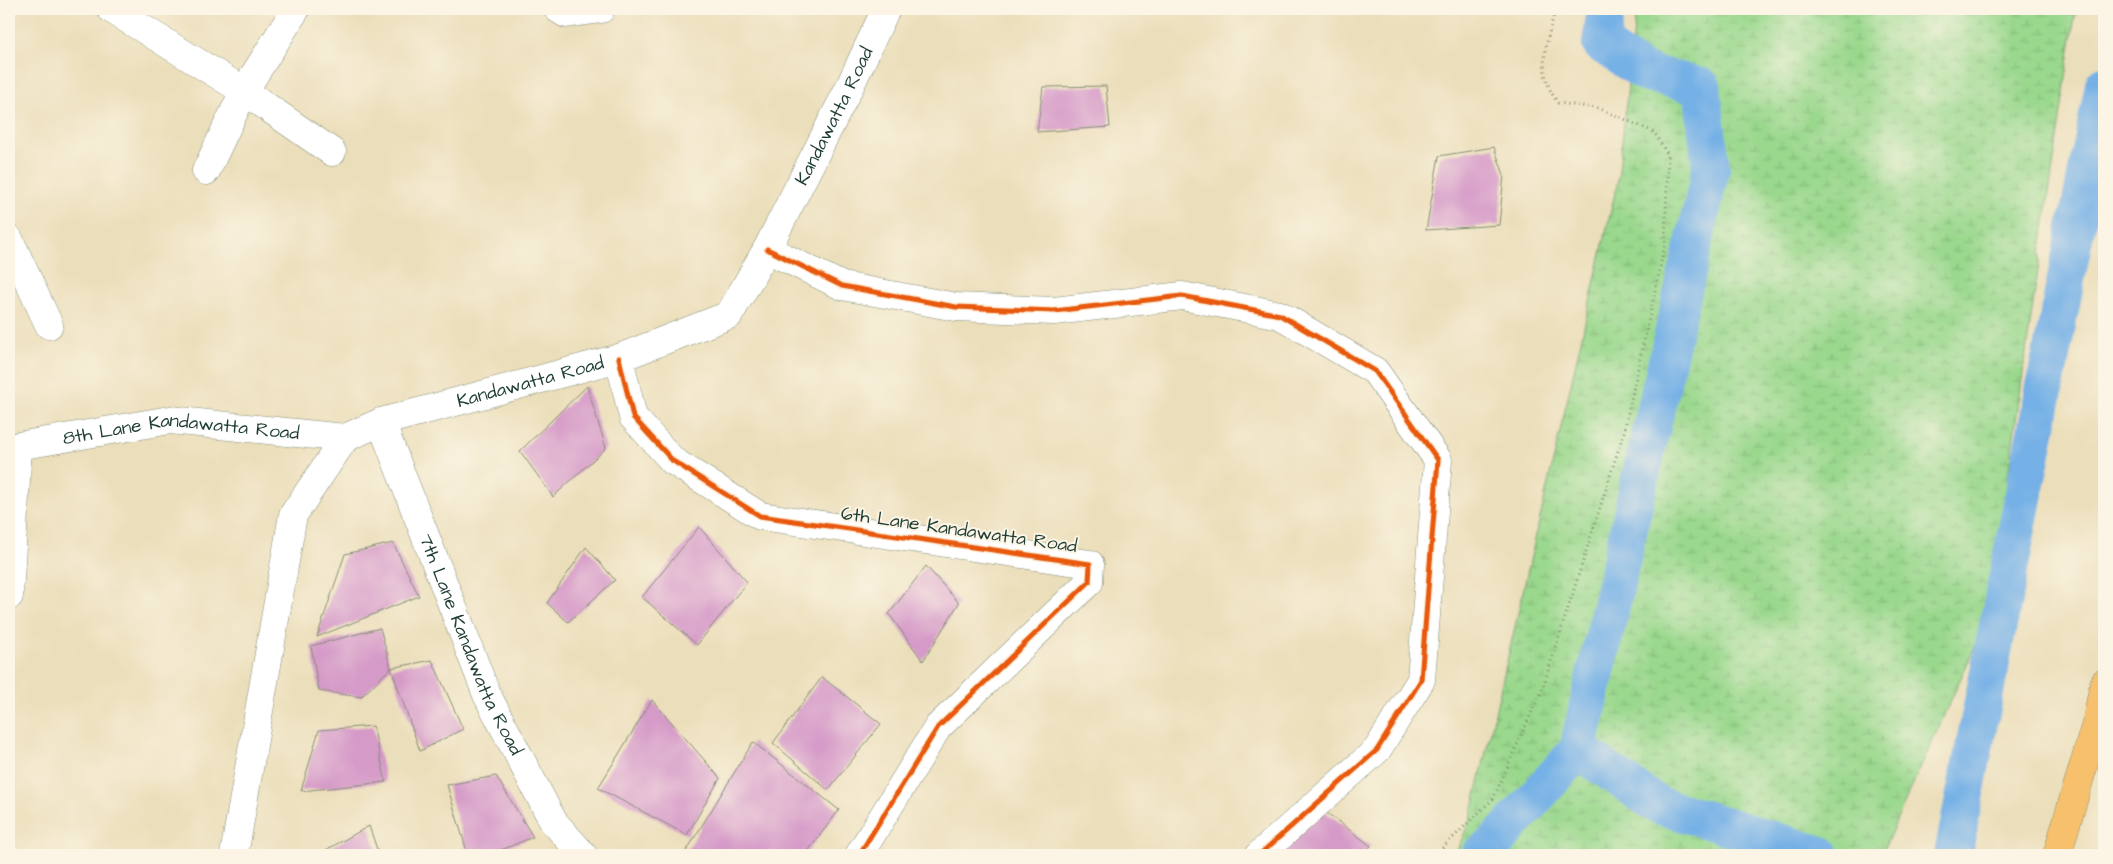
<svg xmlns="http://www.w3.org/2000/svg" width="2113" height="864" viewBox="0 0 2113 864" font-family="'Architects Daughter',sans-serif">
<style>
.wetland{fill:url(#wetland-marsh);stroke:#5c8a60}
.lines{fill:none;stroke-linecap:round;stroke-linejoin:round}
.canal{stroke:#75b0e6;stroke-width:38}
.building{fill:#d59ac8}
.minor-casing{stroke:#858e77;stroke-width:29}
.major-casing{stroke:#858e77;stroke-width:29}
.path{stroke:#858e77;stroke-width:3;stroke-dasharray:1 4;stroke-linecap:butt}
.minor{stroke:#fff;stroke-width:28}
.major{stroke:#f7c06c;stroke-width:28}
.cycleway-casing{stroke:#fcf5e5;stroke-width:8}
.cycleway{stroke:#e8590c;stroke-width:5}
.labels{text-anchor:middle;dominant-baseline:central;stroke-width:4;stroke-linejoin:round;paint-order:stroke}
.street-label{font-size:19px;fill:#1f3d34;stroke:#fcf5e5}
</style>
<defs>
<pattern id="wetland-marsh" width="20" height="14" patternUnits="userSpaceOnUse" patternTransform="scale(1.25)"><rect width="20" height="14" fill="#9ad88d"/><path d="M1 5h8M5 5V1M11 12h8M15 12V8" fill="none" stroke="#84ba7a"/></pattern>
</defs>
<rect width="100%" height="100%" fill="#fcf5e5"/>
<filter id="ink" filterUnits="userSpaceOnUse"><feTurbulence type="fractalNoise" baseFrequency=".02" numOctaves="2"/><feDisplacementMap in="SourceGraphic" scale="10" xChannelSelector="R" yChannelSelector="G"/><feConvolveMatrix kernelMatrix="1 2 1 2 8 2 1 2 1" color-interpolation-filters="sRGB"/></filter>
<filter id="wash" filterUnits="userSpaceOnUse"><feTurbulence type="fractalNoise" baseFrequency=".0096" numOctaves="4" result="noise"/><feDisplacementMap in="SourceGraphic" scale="20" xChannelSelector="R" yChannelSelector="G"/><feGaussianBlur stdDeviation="1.12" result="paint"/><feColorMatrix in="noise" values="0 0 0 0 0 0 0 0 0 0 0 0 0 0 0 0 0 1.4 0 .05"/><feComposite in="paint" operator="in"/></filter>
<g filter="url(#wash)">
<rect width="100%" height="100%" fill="#ebdeba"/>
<polygon class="wetland" points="1636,9 2076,9 1987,620 1881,855 1455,855 1471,817 1618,180"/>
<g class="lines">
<g class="canal">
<polyline points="1606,9 1601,44 1644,72 1702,87 1711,168 1578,750 1658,805 1821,855"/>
<polyline points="1480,855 1494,844 1578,750"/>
<polyline points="1953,855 2104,85"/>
</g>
</g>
<g id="blocks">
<g class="building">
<polygon points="1106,86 1110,127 1037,132 1043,87"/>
<polygon points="1494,147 1504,175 1499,225 1426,230 1439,156"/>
<polygon points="587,386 606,448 553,497 520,451"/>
<polygon points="699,527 747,582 697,645 642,597"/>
<polygon points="393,543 419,596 317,637 345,554"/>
<polygon points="586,547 615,580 568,622 547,603"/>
<polygon points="926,566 959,603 923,661 889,614"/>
<polygon points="380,628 391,668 361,697 319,691 311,646"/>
<polygon points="432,660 463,729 420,751 391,668"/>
<polygon points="822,677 881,724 828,790 773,743"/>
<polygon points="652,700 720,778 687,835 598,788"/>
<polygon points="373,726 386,782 301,791 319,730"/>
<polygon points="753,742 839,810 805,855 684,855"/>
<polygon points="496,776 533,837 489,855 468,855 447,785"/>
<polygon points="1319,807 1371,846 1361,855 1283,855 1276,848"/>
<polygon points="369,826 379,855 317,855"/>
</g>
</g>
</g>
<g filter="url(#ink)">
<use href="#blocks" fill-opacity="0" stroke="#858e77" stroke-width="1"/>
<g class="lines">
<g class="minor-casing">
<g id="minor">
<polyline points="111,9 244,91 206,171"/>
<polyline points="296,9 244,91 332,152"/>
<polyline points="558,9 566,14 601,9"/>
<polyline points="9,239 49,325"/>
<polyline points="767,249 842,286 956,307 1054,311 1182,296 1280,315 1375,371 1438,460 1421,680 1377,750 1259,855"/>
<polyline points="619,358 633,417 673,461 760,516 1090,564 1089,582 938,727 859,855"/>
<path id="s1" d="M 381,422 L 487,695 L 553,821 L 583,855"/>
<path id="s2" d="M 345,438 L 381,422 L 619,358 L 729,315 L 767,249 L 848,90 L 886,9"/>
<path id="s3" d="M 9,596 L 18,446 L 170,420 L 345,438"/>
<polyline points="234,855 293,515 345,438"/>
</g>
</g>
<g class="major-casing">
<polyline id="major" points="2057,855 2097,720 2104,683"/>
</g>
<path class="path" d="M 1435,855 L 1493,799 L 1543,687 L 1624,432 L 1665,245 L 1668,155 L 1654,132 L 1598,108 L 1558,103 C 1534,69 1547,46 1555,9"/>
<use href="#minor" class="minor"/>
<use href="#major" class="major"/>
<g class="cycleway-casing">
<g id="cycleway">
<polyline points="767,249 842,286 956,307 1054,311 1182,296 1280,315 1375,371 1438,460 1421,680 1377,750 1259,855"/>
<polyline points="619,358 633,417 673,461 760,516 1090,564 1089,582 938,727 859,855"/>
</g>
</g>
<use href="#cycleway" class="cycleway"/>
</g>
</g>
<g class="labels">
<g class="street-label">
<text stroke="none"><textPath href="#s2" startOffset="629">Kandawatta Road</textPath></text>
<text stroke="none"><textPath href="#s2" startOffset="194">Kandawatta Road</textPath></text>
<text stroke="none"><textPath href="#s3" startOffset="315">8th Lane Kandawatta Road</textPath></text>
<text transform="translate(959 530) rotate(8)">6th Lane Kandawatta Road</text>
<text stroke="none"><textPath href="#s1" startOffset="240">7th Lane Kandawatta Road</textPath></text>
</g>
</g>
<rect width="2113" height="864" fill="none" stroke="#fcf5e5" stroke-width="30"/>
</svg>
